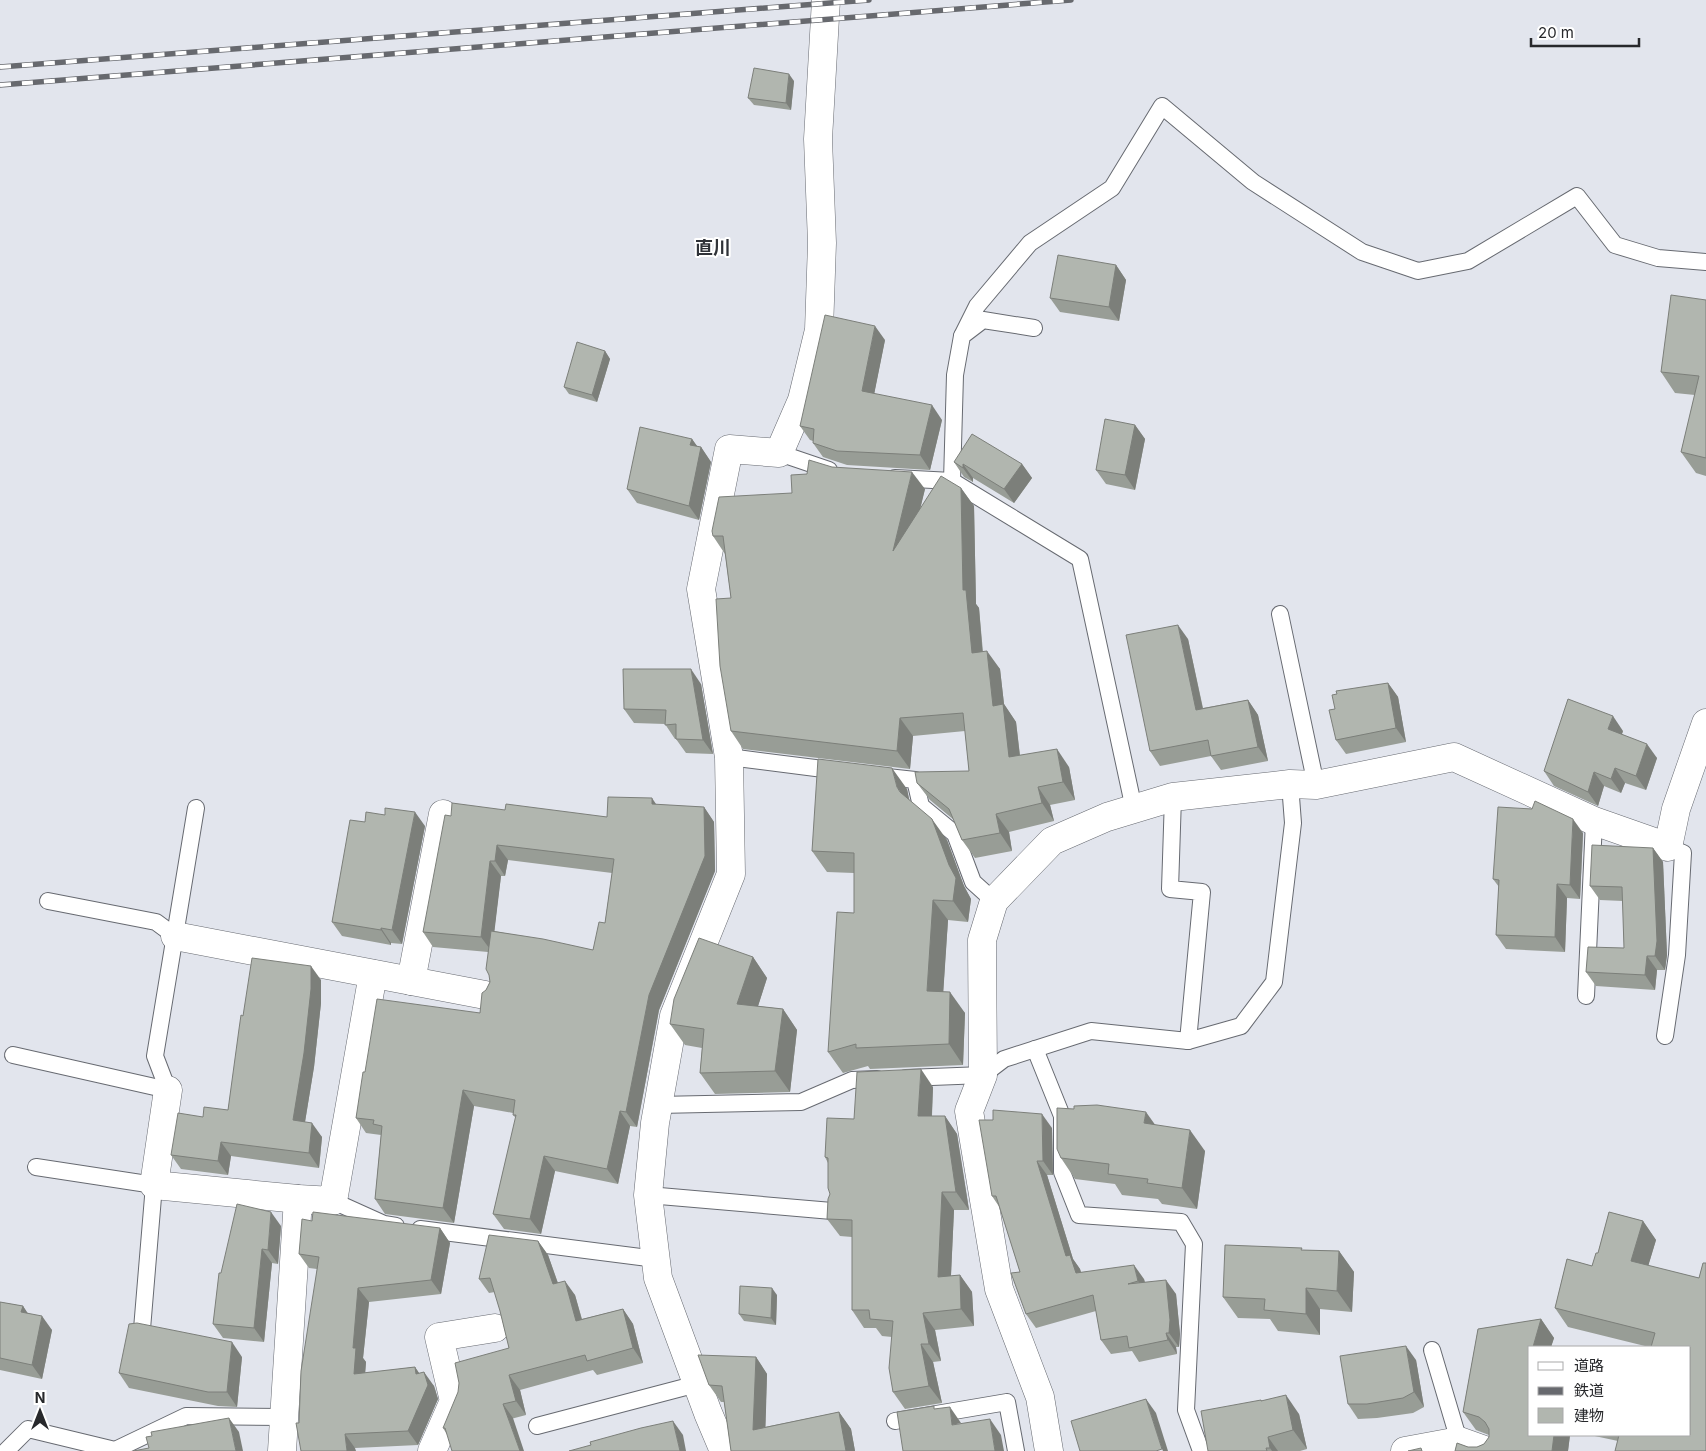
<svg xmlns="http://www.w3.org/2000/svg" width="1706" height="1451" viewBox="0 0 1706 1451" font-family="Inter,'Noto Sans JP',sans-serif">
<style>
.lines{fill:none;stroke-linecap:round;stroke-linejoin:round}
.lane-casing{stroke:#676a71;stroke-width:18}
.street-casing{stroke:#676a71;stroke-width:29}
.lane{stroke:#fff;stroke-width:16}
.street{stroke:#fff;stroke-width:28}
.rail-casing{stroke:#67696e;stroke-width:5.5}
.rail{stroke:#fff;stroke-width:4;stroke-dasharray:11;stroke-linecap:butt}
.wall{fill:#989d96;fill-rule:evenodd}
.shaded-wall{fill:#7c7f7a}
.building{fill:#b1b6af;stroke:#7c7f7a}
.labels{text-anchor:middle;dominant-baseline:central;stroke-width:4;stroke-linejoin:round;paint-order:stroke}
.quarter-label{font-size:18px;font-weight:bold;fill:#2f3238;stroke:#fff}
</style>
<rect width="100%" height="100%" fill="#e2e5ed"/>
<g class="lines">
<g class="lane-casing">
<g id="lane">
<polyline points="962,336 977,306 1030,243 1112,188 1162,106 1253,182 1362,252 1418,271 1468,261 1577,196 1615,245 1658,258 1706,262"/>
<polyline points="779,453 829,470"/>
<polyline points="895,478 952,481 1080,559 1134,809"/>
<polyline points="952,481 955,375 962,336 983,320 1034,328"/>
<polyline points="1280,614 1316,785"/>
<polyline points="729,757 839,771"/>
<polyline points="878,776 915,780 921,806 955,834 973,882 994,901"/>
<polyline points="48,901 156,922 175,936"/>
<polyline points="1586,996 1594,821"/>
<polyline points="1665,1036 1677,955 1683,853 1668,847"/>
<polyline points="1188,1041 1241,1026 1274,982 1293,823 1290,784"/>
<polyline points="1035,1049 1062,1116 1062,1172 1079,1215 1181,1222 1194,1244 1186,1410 1201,1451"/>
<polyline points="13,1055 168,1090"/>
<polyline points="906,1078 983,1075 1004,1059 1091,1031 1188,1041 1202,892 1170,889 1173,797"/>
<polyline points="168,1090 155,1056 196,808"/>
<polyline points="658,1105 801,1102 852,1080 877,1079"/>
<polyline points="36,1167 154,1185 142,1329"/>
<polyline points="648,1195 832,1211"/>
<polyline points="333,1201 384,1224 396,1226"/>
<polyline points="420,1229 656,1259"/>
<polyline points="1432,1350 1459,1441"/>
<polyline points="895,1421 1007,1402 1016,1451"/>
<polyline points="537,1426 697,1384"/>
<polyline points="6,1451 28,1429 115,1450 186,1416 284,1417"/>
</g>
</g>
<g class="street-casing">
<g id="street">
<polyline points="175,936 485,995"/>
<polyline points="411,981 443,814"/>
<polyline points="168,1090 154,1185 298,1199 333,1201 373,974"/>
<polyline points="282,1451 298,1199"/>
<polyline points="432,1451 454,1401 439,1337 495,1328"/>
<polyline points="724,1451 708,1413 658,1278 648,1195 655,1123 674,1016 731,874 729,757 701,589 729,449 779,453 802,400 819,330 822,243 818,139 826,0"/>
<polyline points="1049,1451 1040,1397 999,1289 969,1111 983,1075 982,940 994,901 1052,841 1107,817 1173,797 1290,784 1316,785 1454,757 1594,821 1668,847 1676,809 1706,723"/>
<polyline points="1405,1451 1459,1441 1487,1451"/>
</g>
</g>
<use href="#lane" class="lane"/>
<use href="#street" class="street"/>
<g class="rail-casing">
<g id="rail">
<polyline points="0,67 869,0"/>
<polyline points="0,85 1071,0"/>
</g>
</g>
<use href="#rail" class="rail"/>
</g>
<g class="wall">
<polygon points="794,81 791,110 754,105 748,98"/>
<polygon points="1116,265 1126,280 1119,321 1060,312 1050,298"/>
<polygon points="1706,300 1706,476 1696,473 1681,452 1695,395 1675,393 1661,372"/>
<polygon points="885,340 874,394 942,420 930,470 847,465 823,457 813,443 813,441 810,440 800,426"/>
<polygon points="605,351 610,359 597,402 569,394 564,387"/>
<polygon points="1135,425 1145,439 1135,490 1106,484 1096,470"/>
<polygon points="692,439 697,447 701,447 711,462 699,520 637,503 627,489"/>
<polygon points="954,462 1022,464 1032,478 1014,503 973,478 973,482 964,477"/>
<polygon points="832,467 925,489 920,508 961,488 974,506 976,604 979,608 983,652 1000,669 1004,704 1016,722 1020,755 1069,767 1075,800 1050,805 1054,821 1009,832 1012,851 975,858 962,840 954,820 930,800 917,783 969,771 965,731 913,736 910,769 743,749 731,731 731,598 725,554 713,536 792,493 807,474"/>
<polygon points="1188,639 1203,708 1248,700 1258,715 1268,761 1221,770 1211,756 1160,766 1150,751"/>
<polygon points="1388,683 1398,697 1406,742 1346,754 1336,740 1335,709 1337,694"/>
<polygon points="701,684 713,754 686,753 676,739 675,739 665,724 634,723 624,709"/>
<polygon points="1623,731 1622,734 1657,758 1646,790 1625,783 1621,793 1604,786 1598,806 1554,786 1544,771"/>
<polygon points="907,789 909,800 947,840 964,886 971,899 968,922 948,920 943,992 965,1013 963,1065 870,1069 868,1066 843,1073 828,1052 854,913 854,873 827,872 812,851"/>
<path d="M 657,805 L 704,807 L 714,822 L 715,871 L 659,1010 L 637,1127 L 630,1126 L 618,1184 L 555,1171 L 541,1234 L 504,1229 L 493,1214 L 516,1118 L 513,1115 L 513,1113 L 474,1106 L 454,1223 L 385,1214 L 375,1199 L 381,1135 L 366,1133 L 356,1118 L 365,1072 L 480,1013 L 486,990 L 490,982 L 488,952 L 433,947 L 423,932 L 451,816 L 505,810 L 607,817 ZM 508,860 L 612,873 L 605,923 L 593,950 L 494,931 L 501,876 L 505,876 Z"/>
<polygon points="365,822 425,826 402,944 391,943 391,945 342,936 332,922"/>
<polygon points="1583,833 1580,899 1567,898 1565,952 1506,949 1496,935 1499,887 1493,879"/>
<polygon points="1653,848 1663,862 1667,955 1665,970 1657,970 1655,990 1596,986 1586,972 1624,948 1623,901 1600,900 1590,886"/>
<polygon points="753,957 767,978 758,1006 783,1009 797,1030 790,1092 715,1094 700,1073 702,1048 685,1045 670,1024"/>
<polygon points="321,980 321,1003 314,1067 305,1122 322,1137 319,1168 231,1156 228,1175 181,1169 171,1155 203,1117 228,1110 243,1016"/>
<polygon points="933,1087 932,1116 945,1116 957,1134 969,1210 954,1210 951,1276 960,1275 972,1292 974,1326 935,1330 941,1361 933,1362 942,1403 905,1409 893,1392 892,1337 882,1336 876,1328 864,1328 852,1310 852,1237 840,1236 827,1219 830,1194 828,1163 825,1157 854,1119"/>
<polygon points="1155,1125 1205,1151 1197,1209 1162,1204 1158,1199 1122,1195 1115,1184 1075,1179 1061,1158"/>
<polygon points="1052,1128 1053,1175 1047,1175 1073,1259 1080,1269 1081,1272 1144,1279 1145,1282 1176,1294 1180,1334 1179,1347 1176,1347 1177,1354 1139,1362 1132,1351 1111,1354 1101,1340 1096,1311 1036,1328 1026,1314 1020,1272 1000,1208 992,1196"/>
<polygon points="1609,1212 1643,1221 1656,1240 1648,1266 1699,1278 1703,1263 1706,1263 1706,1451 1615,1451 1618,1441 1590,1435 1690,1435 1690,1347 1649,1347 1568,1327 1555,1308 1567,1259 1592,1266 1596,1253 1598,1253"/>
<polygon points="312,1221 440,1228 450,1243 441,1294 369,1302 363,1358 366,1362 365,1373 415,1367 419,1373 434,1386 438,1399 418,1445 355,1448 299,1423 317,1269 309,1268 299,1254"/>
<polygon points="281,1226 278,1264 272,1263 264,1342 223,1338 213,1324 221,1273"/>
<polygon points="538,1241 548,1255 558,1283 575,1295 582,1319 623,1309 633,1324 643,1363 597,1375 593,1370 520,1390 526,1415 448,1436 443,1428 509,1348 500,1311 495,1292 489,1293 479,1279"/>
<polygon points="1303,1250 1339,1251 1354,1272 1352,1312 1320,1309 1320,1335 1278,1331 1270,1319 1238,1318 1223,1297"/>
<polygon points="777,1295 776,1325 744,1321 739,1314"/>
<polygon points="0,1302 23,1306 27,1313 52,1330 42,1379 0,1370"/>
<polygon points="1541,1319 1554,1338 1551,1347 1530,1347 1530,1435 1570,1435 1568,1451 1455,1451 1457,1443 1468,1447 1477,1447 1484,1444 1489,1437 1489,1435 1476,1430 1463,1412 1478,1329"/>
<polygon points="242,1357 237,1407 218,1406 129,1388 119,1373"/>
<polygon points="756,1357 767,1374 765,1427 839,1412 851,1429 855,1451 731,1451 724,1402 721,1402 709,1385"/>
<polygon points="1416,1360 1424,1407 1413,1413 1377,1418 1358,1419 1348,1404"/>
<polygon points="1261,1400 1262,1401 1299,1414 1307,1449 1300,1451 1208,1451"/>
</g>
<g class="shaded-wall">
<polygon points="789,74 794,81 791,110 786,103"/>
<polygon points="1116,265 1126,280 1119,321 1109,307"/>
<polygon points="875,326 885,340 872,405 862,391"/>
<polygon points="605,351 610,359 597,402 592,395"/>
<polygon points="932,405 942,420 930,470 920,455"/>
<polygon points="1135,425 1145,439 1135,490 1125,475"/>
<polygon points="692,439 700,450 701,447 711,462 699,520 689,506 690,445"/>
<polygon points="963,464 973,478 973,482 963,468"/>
<polygon points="1022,464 1032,478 1014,503 1004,489"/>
<polygon points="912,472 925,489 906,569 893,551"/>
<polygon points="961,488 974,506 976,604 979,608 984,671 972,653 963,590"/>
<polygon points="1178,625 1188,639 1206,724 1196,710"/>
<polygon points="987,651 1000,669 1004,704 1016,722 1022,775 1009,757 993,706"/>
<polygon points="691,669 701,684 713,754 703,740"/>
<polygon points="1388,683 1398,697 1406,742 1396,728"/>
<polygon points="1248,700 1258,715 1268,761 1258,747"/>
<polygon points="1613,716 1623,731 1618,744 1608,729"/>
<polygon points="900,718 913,736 910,769 897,751"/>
<polygon points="1647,744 1657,758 1646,790 1636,776"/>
<polygon points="1057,749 1069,767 1075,800 1063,782"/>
<polygon points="892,768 907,789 911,808 914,813 897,787"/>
<polygon points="1615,768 1625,783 1621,793 1611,779"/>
<polygon points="1594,772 1604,786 1598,806 1588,792"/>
<polygon points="1038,787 1050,805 1054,821 1042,803"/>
<polygon points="652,798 662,813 652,804"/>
<polygon points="704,807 714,822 715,871 659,1010 637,1127 626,1112 649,995"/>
<polygon points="415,812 425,826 402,944 392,930"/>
<polygon points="996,814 1009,832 1012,851 1000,833"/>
<polygon points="932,819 947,840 964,886 971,899 968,922 953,901 949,865"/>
<polygon points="1573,819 1583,833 1580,899 1570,885"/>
<polygon points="497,845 508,860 505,876 495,861"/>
<polygon points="1653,848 1663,862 1667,955 1665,970 1655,956"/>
<polygon points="490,861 501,876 492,952 481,937"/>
<polygon points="1557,884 1567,898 1565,952 1555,937"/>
<polygon points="933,900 948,920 942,1012 927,991"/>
<polygon points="381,928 391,943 391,945 381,930"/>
<polygon points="1647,956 1657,970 1655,990 1645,975"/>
<polygon points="753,957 767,978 752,1025 737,1004"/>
<polygon points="311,966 321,980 321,1003 314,1067 303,1134 293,1120"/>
<polygon points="950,992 965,1013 963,1065 949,1044"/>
<polygon points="783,1009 797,1030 790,1092 775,1071"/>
<polygon points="921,1069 933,1087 931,1133 918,1116"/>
<polygon points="463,1090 474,1106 454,1223 443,1208"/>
<polygon points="620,1111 630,1126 618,1184 607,1169"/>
<polygon points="1146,1112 1161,1133 1144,1123"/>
<polygon points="1042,1114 1052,1128 1053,1175 1043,1161"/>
<polygon points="945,1116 957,1134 969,1210 956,1192"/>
<polygon points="312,1123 322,1137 319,1168 309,1153"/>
<polygon points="1190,1130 1205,1151 1197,1209 1182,1188"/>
<polygon points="221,1142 231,1156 228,1175 218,1161"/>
<polygon points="544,1156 555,1171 541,1234 530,1219"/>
<polygon points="1037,1161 1047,1175 1073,1259 1080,1269 1085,1287 1076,1273 1066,1256"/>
<polygon points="942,1192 954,1210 950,1295 938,1277"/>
<polygon points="271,1212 281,1226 278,1264 268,1250"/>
<polygon points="1643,1221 1656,1240 1644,1280 1631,1261"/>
<polygon points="440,1228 450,1243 441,1294 431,1280"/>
<polygon points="538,1241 548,1255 563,1298 553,1284"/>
<polygon points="262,1249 272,1263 264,1342 254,1328"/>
<polygon points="1339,1251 1354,1272 1352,1312 1337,1291"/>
<polygon points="1134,1265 1144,1279 1147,1295 1138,1281"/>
<polygon points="960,1275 972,1292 974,1326 961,1309"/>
<polygon points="1166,1280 1176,1294 1180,1334 1179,1347 1169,1333"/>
<polygon points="565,1281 575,1295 586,1335 576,1321"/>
<polygon points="358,1288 369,1302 363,1358 366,1362 364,1389 354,1374 353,1348"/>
<polygon points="772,1288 777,1295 776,1325 771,1318"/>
<polygon points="1306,1288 1320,1309 1320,1335 1306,1314"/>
<polygon points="23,1306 33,1321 21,1312"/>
<polygon points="623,1309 633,1324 643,1363 633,1348"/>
<polygon points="923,1313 935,1330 941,1361 929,1344"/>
<polygon points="42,1316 52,1330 42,1379 32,1365"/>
<polygon points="1541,1319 1554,1338 1551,1347 1533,1347"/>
<polygon points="1166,1333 1176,1347 1177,1354 1168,1340"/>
<polygon points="232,1342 242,1357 237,1407 227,1392"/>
<polygon points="921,1344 933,1362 942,1403 929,1386"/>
<polygon points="1406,1346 1416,1360 1424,1407 1414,1392"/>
<polygon points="756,1357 767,1374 765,1446 753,1430"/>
<polygon points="415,1367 425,1382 416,1374"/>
<polygon points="424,1372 434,1386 438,1399 418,1445 408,1431"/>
<polygon points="509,1375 520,1390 526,1415 516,1401"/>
<polygon points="1286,1395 1299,1414 1307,1449 1293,1430"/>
<polygon points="1146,1399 1156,1413 1168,1451 1163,1451 1162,1449"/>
<polygon points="503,1404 513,1418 524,1451 520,1451"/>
<polygon points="950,1407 961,1423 952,1425"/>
<polygon points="839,1412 851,1429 855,1451 846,1451"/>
<polygon points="229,1418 239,1432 243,1451 236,1451"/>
<polygon points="990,1419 1001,1435 1004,1451 995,1451"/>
<polygon points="673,1421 683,1435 686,1451 680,1451"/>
<polygon points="345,1434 355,1448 356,1451 347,1451"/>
<polygon points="1554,1435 1570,1435 1568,1451 1552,1451"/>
<polygon points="1268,1437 1278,1451 1272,1451 1270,1448"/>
</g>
<g class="building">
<polygon points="754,68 789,74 786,103 748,98"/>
<polygon points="1058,255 1116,265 1109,307 1050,298"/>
<polygon points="1671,295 1706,300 1706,458 1681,452 1699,376 1661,372"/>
<polygon points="825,315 875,326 862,391 932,405 920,455 837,451 813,443 814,429 800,426"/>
<polygon points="577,342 605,351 592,395 564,387"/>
<polygon points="1105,419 1135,425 1125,475 1096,470"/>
<polygon points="640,427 692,439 690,445 701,447 689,506 627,489"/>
<polygon points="972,434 1022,464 1004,489 963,464 963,468 954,462"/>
<polygon points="809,460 832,467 912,472 893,551 941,476 961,488 963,590 966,590 972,653 987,651 993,706 1003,704 1009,757 1057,749 1063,782 1038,787 1042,803 996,814 1000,833 962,840 949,809 917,783 915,772 969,771 963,713 900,718 897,751 731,731 720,666 716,599 731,598 723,536 713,536 712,531 719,497 792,493 791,475 807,474"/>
<polygon points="1178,625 1196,710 1248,700 1258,747 1211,756 1208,740 1150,751 1126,635"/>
<polygon points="623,669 691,669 703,740 676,739 676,724 665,725 666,710 624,709"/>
<polygon points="1388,683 1396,728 1336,740 1329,710 1335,709 1332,695 1337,694 1336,691"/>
<polygon points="1568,699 1613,716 1608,729 1647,744 1636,776 1615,768 1611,779 1594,772 1588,792 1544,771"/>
<polygon points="818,759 892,768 897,787 900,792 932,819 949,865 956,878 953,901 933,900 927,991 950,992 949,1044 856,1048 856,1044 828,1052 837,912 854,913 854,853 812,851"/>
<polygon points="608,797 652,798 652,804 704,807 705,856 649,995 626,1112 620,1111 607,1169 544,1156 530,1219 493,1214 516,1115 513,1115 515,1100 463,1090 443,1208 375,1199 382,1126 373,1124 374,1120 356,1118 363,1072 365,1072 377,999 480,1013 482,993 486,990 490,982 489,975 486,969 491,931 543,939 593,950 599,922 605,923 614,859 497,845 495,861 490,861 481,937 423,932 445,815 451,816 452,803 505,810 506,804 607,817"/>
<polygon points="1535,801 1573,819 1570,885 1557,884 1555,937 1496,935 1499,880 1493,879 1498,807 1532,809"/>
<polygon points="385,808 415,812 392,930 381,928 381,930 332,922 350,820 365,822 366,812 385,815"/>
<polygon points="1592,845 1653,848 1657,941 1655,956 1647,956 1645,975 1586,972 1588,947 1624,948 1622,887 1590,886"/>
<polygon points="699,938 753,957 737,1004 783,1009 775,1071 700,1073 704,1029 670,1024 674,999"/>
<polygon points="252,958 311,966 311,989 304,1053 293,1120 312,1123 309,1153 221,1142 218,1161 171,1155 178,1113 203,1117 204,1107 228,1110 239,1029 241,1015 243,1016"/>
<polygon points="921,1069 918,1116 945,1116 956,1192 942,1192 938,1277 960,1275 961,1309 923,1313 929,1344 921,1344 929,1386 893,1392 889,1368 893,1321 870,1319 869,1310 852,1310 852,1220 827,1219 828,1199 830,1194 828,1188 828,1158 825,1157 827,1118 854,1119 857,1072"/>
<polygon points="1097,1105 1146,1112 1144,1123 1190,1130 1182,1188 1147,1183 1148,1179 1108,1174 1109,1164 1061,1158 1057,1149 1057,1108 1074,1109 1074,1106"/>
<polygon points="993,1110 1042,1114 1043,1161 1037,1161 1066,1256 1070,1255 1076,1273 1134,1265 1138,1281 1128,1284 1166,1280 1170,1320 1169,1333 1166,1333 1168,1340 1129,1348 1127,1336 1101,1340 1093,1295 1026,1314 1011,1273 1020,1272 996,1196 992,1196 979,1120 993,1120"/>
<polygon points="237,1204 271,1212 268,1250 262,1249 254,1328 213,1324 219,1273 221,1273"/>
<polygon points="313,1212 440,1228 431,1280 358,1288 353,1348 356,1348 354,1374 415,1367 416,1374 424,1372 428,1385 408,1431 345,1434 347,1451 301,1451 296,1423 299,1423 301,1371 319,1257 299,1254 302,1219 312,1221"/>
<polygon points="1609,1212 1643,1221 1631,1261 1699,1278 1703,1263 1706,1263 1706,1451 1615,1451 1619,1435 1690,1435 1690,1347 1651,1347 1655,1333 1555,1308 1567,1259 1592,1266 1596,1253 1598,1253"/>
<polygon points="489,1235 538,1241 553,1284 565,1281 576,1321 623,1309 633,1348 587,1361 585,1355 509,1375 516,1401 503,1404 520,1451 452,1451 445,1428 443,1428 458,1392 459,1383 455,1363 509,1348 500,1311 490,1278 479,1279"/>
<polygon points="1225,1245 1302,1248 1301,1250 1339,1251 1337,1291 1306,1288 1306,1314 1264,1310 1265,1299 1223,1297"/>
<polygon points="740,1286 772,1288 771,1318 739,1314"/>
<polygon points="0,1302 23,1306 21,1312 42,1316 32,1365 0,1358"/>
<polygon points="1541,1319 1533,1347 1530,1347 1530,1358 1529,1361 1530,1362 1530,1435 1554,1435 1552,1451 1455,1451 1457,1443 1468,1447 1477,1447 1484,1444 1489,1437 1489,1429 1485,1422 1479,1417 1463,1412 1478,1329"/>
<polygon points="137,1323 232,1342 227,1392 208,1392 119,1373 129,1324"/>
<polygon points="1406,1346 1414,1392 1403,1398 1367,1404 1348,1404 1340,1356"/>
<polygon points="698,1355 756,1357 753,1430 839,1412 846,1451 731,1451 722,1386 709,1385"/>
<polygon points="1286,1395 1293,1430 1268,1437 1270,1448 1266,1448 1267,1451 1208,1451 1201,1411 1261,1400 1261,1401"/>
<polygon points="1146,1399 1162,1449 1156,1451 1080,1451 1071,1421"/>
<polygon points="934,1406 934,1409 950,1407 952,1425 990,1419 995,1451 903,1451 897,1412"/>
<polygon points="229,1418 236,1451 133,1451 149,1448 146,1437 152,1436 151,1432"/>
<polygon points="673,1421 680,1451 569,1451 591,1445 590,1442 641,1428"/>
<polygon points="1421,1448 1422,1451 1408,1451"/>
</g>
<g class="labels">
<g class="quarter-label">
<text x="713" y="247">直川</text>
</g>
</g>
<rect x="1528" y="1346" width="162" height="90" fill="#ffffff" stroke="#a9a9aa"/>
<rect x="1538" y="1362" width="25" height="8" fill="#ffffff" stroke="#a9a9aa"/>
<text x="1574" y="1371" font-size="15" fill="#27282b">道路</text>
<rect x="1538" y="1387" width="25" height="8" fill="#67696e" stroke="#a9a9aa"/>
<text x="1574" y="1396" font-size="15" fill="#27282b">鉄道</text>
<rect x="1538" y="1408" width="25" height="15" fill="#b1b6af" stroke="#a9a9aa"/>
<text x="1574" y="1421" font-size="15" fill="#27282b">建物</text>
<g transform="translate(40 1411)" stroke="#ffffff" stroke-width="4" paint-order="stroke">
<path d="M0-4L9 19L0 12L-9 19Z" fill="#27282b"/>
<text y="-8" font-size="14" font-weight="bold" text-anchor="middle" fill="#27282b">N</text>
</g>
<path d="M1531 38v8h108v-8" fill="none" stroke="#27282b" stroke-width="2.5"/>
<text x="1538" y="38" font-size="15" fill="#27282b" stroke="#ffffff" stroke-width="4" paint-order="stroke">20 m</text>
</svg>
